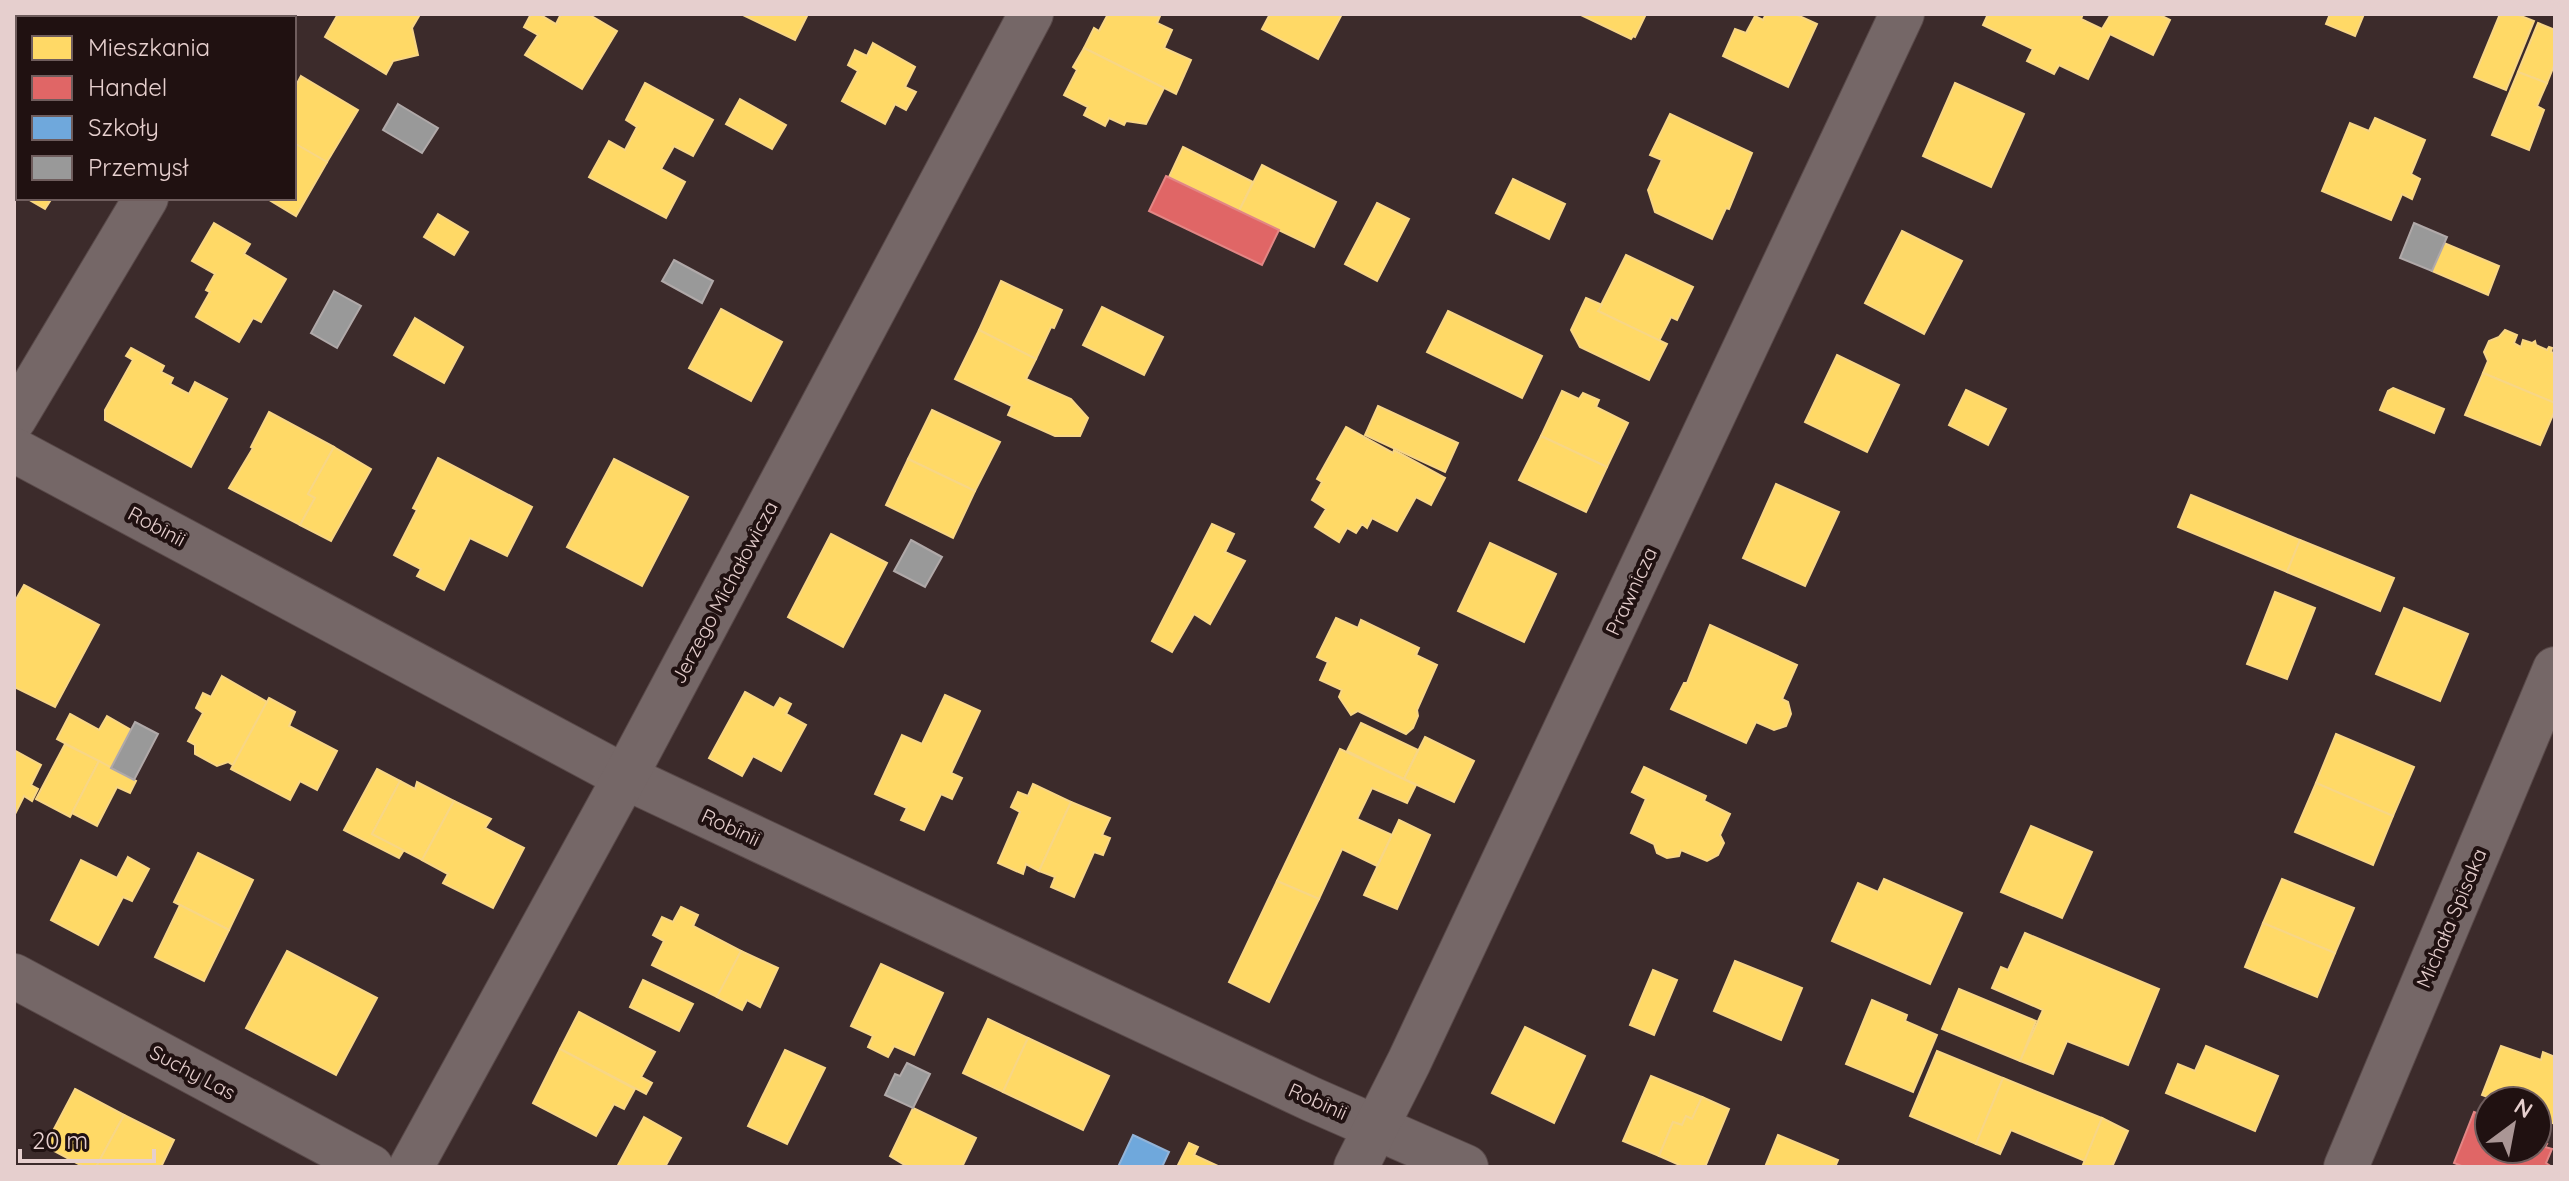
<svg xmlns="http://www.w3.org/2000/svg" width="2569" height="1181" viewBox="0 0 2569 1181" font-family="Quicksand,sans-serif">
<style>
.homes{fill:#ffd966;stroke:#f8d685;stroke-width:2}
.shops{fill:#e06666;stroke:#e28685;stroke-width:2}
.schools{fill:#6fa8dc;stroke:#93b4d8;stroke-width:2}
.industry{fill:#999;stroke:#b0a9a9;stroke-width:2}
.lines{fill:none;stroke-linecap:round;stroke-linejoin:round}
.street-casing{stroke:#594949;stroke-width:46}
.secondary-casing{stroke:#594949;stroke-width:46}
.street{stroke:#756767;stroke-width:44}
.secondary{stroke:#756767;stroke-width:44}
.labels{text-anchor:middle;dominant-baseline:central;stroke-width:8;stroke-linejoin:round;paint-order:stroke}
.street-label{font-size:20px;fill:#e6cfce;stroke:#201111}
</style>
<rect width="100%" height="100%" fill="#3c2b2b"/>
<g class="homes">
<polygon points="54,14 85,14 92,18 52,18"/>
<polygon points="338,14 416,14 419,16 412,28 418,55 393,61 386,74 325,37"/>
<polygon points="531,14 539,14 556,24 561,14 588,14 617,31 582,89 525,55 538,35 524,27"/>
<polygon points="741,14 808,14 795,40"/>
<polygon points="1108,14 1160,16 1157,23 1172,30 1164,48 1191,60 1176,94 1084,48 1094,28 1099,31"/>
<polygon points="1270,14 1342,14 1318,59 1262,29"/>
<polygon points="1579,14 1646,14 1635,37 1633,36 1631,39"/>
<polygon points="1766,14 1795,14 1817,24 1788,87 1723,56 1735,29 1746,33 1755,16 1763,20"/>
<polygon points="1988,14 2083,14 2081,19 2102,29 2111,14 2158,14 2170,20 2153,55 2110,34 2088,79 2059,65 2054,74 2027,61 2033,49 1983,25"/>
<polygon points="2330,14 2364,14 2355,36 2326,24"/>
<polygon points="2500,14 2516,14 2534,21 2506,90 2474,77"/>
<polygon points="2538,23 2555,30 2555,63 2547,83 2518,72"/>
<polygon points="873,43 915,67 905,87 916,92 906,110 895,104 885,124 842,101 858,71 848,65 855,50 867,56"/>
<polygon points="1084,48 1164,88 1146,124 1126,121 1124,125 1109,118 1105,126 1084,115 1088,107 1064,95 1077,70 1073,67"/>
<polygon points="2518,72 2547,83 2537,106 2544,110 2529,150 2492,135"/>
<polygon points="301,76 358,110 327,162 294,143 294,89"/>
<polygon points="645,83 713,120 693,156 674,146 661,169 685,182 666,218 589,177 609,141 625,150 637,127 626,120"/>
<polygon points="1955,83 2024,114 1991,187 1923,156"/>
<polygon points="740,99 786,125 772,149 726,124"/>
<polygon points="1670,114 1752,153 1729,209 1726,208 1712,239 1655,212 1648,190 1662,160 1650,155"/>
<polygon points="2375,118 2425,140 2411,174 2420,179 2412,199 2402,194 2391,220 2322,191 2350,123 2369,131"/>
<polygon points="14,129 18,131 18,193 14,191"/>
<polygon points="294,143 327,162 296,216 266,198 294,198"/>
<polygon points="1183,147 1253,182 1239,211 1169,177"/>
<polygon points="1262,165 1336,202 1314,247 1239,211"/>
<polygon points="1513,179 1565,204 1549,239 1496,213"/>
<polygon points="26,198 52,198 45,209"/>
<polygon points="1377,203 1409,219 1377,281 1345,264"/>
<polygon points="438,214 468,232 454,255 424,237"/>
<polygon points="214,223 250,244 244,254 286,279 261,322 253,318 239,342 196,317 210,292 206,290 215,274 192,261"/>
<polygon points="1902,231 1962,261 1924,334 1865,303"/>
<polygon points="2444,243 2499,266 2488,295 2432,271"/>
<polygon points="1626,255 1693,287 1677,320 1671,317 1659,341 1598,311"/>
<polygon points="1001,281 1062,310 1054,328 1051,327 1036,359 979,330"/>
<polygon points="1586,298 1602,305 1598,311 1667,344 1649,380 1580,347 1571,330"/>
<polygon points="1102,307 1163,337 1144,375 1083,345"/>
<polygon points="721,309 782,342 751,401 689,368"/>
<polygon points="1448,311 1542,356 1522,398 1427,352"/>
<polygon points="415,318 463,347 444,383 394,355"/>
<polygon points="979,330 1036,359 1026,379 1071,399 1088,418 1080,436 1055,436 1008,415 1012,406 955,379"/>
<polygon points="2505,330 2517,335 2514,343 2521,347 2523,340 2532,343 2535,341 2536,345 2547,350 2549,347 2552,348 2551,352 2555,353 2555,403 2483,373 2488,361 2484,352 2489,341 2499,337"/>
<polygon points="131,348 164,366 161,372 173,378 170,384 189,394 195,382 227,399 191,467 105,420 105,410 133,360 126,356"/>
<polygon points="1837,355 1899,385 1867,452 1805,422"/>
<polygon points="2483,373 2555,403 2555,410 2540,445 2465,415"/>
<polygon points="2393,388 2444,409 2434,433 2380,410 2388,391"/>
<polygon points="1966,390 2006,409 1988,445 1949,425"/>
<polygon points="1562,391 1579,399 1583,393 1599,400 1596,407 1628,423 1607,467 1541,436"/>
<polygon points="1378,406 1458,443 1445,472 1365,435"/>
<polygon points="932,410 1000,442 975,491 908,459"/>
<polygon points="269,412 334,447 308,494 315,498 300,525 229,488 253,448 251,447"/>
<polygon points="1346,427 1393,453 1394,450 1445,478 1431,505 1416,497 1397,531 1372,518 1367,528 1362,524 1356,533 1347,528 1339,542 1315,527 1326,509 1312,500 1322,482 1317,479"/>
<polygon points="1541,436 1607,467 1586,512 1519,480"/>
<polygon points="334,447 371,469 331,541 300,525 315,498 308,494"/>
<polygon points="438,458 532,507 507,556 470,538 444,590 417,576 421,569 394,555 417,510 413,508"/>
<polygon points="614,459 688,497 642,586 567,547"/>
<polygon points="908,459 975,491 953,538 886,505"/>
<polygon points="1776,484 1839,512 1805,586 1743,558"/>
<polygon points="2191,495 2300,540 2287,572 2178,527"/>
<polygon points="1212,524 1234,534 1225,552 1245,561 1210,624 1194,614 1172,652 1152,641"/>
<polygon points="831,534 887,563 843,647 788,617"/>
<polygon points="2300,540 2394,578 2380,611 2287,572"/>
<polygon points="1490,543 1556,574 1524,642 1458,611"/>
<polygon points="24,585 99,625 55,707 14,687 14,603"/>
<polygon points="2275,592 2315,608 2287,679 2247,664"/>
<polygon points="2404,608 2468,634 2440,701 2376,674"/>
<polygon points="1336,618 1358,628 1361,620 1419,648 1416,655 1437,665 1417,710 1418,716 1413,728 1406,734 1358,711 1351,715 1339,697 1342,690 1320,680 1328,662 1317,657"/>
<polygon points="1710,625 1797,665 1782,699 1788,702 1791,714 1786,726 1774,730 1756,722 1746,743 1671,709 1684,683 1687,683"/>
<polygon points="222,676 267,702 233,765 228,762 217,766 195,754 195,745 188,741 203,713 196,708 203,693 211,697"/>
<polygon points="745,692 774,708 780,698 791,704 786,714 806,725 781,771 753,756 742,776 709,758"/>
<polygon points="945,695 980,711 951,773 962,778 952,799 941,794 924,830 901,820 907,808 875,794 902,735 922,744"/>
<polygon points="269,698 295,712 289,726 337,751 317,790 300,781 290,800 231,769"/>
<polygon points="70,714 99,730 107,716 131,730 111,768 57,739"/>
<polygon points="1361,723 1418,750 1404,779 1347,751"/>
<polygon points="2336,734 2414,767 2393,816 2316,783"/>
<polygon points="1425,737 1474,761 1454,802 1404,779"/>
<polygon points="65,744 99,761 70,817 36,799"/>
<polygon points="1340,749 1416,785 1407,803 1372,788 1357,819 1392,835 1377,866 1342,849 1319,899 1277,881"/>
<polygon points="14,750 41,765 31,785 38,789 32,801 24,796 14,816"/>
<polygon points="99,761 136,781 130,793 117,787 97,826 72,813"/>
<polygon points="1644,767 1706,796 1704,801 1730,814 1720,835 1724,843 1718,855 1707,861 1681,850 1679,856 1667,858 1657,853 1654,844 1631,833 1646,799 1632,792"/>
<polygon points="377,769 400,781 372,834 404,850 399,858 344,830"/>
<polygon points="400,781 415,789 417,782 454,801 422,860 372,834"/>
<polygon points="2316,783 2393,816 2373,865 2295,832"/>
<polygon points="1033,784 1071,802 1039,871 1026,864 1023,874 998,863 1020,812 1011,807 1018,792 1028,796"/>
<polygon points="454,801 491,819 485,828 524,848 493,908 443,883 448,874 422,860"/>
<polygon points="1071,802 1110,818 1102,835 1110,838 1103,855 1094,852 1074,897 1051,887 1055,877 1039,871"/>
<polygon points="1399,820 1430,835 1397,909 1364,895"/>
<polygon points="2031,826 2092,852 2062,918 2001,892"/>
<polygon points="198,853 253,880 229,930 174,902"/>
<polygon points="128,857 149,869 132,901 123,897 98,945 51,920 81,860 117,878"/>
<polygon points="1884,879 1962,913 1930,984 1832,941 1858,883 1878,892"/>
<polygon points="2282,879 2354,908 2335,953 2263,923"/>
<polygon points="1277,881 1319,899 1269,1002 1229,982"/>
<polygon points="180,905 229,930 204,981 155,957"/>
<polygon points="681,907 698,915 693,926 741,951 717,997 652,965 664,941 653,935 662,917 673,922"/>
<polygon points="2263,923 2335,953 2317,997 2245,967"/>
<polygon points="2025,933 2159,989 2128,1065 2067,1041 2053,1074 2020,1061 2043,1010 1992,988 2001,967 2008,970"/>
<polygon points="287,951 377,998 336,1075 246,1028"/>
<polygon points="741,951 778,968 760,1007 747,1000 742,1010 717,997"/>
<polygon points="1735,961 1802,988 1781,1040 1714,1011"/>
<polygon points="881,964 943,993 914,1055 894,1046 888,1057 868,1047 873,1036 851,1026"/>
<polygon points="1653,970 1677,980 1654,1035 1630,1025"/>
<polygon points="643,980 693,1004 679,1031 630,1007"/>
<polygon points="1959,989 2036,1021 2020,1061 1942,1029"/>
<polygon points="1872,1000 1907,1015 1905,1021 1937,1035 1913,1092 1846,1064"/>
<polygon points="579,1012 655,1052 641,1077 652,1083 646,1094 560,1049"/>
<polygon points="988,1019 1028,1038 1003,1092 963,1073"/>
<polygon points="1525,1027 1585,1056 1554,1123 1492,1093"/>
<polygon points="1028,1038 1109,1076 1083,1130 1003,1092"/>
<polygon points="2206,1046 2278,1076 2255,1131 2166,1093 2178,1064 2195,1071"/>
<polygon points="2501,1046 2541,1060 2543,1052 2555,1057 2555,1124 2537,1117 2537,1101 2498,1101 2482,1095"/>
<polygon points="560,1049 635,1089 624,1109 614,1104 596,1136 533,1103"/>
<polygon points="785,1050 825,1068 787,1144 748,1126"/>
<polygon points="1937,1051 2003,1078 1976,1144 1910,1116"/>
<polygon points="1651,1076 1702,1097 1692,1119 1686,1116 1682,1125 1673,1122 1659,1156 1623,1141"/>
<polygon points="2003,1078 2102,1118 2085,1161 2011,1130 2000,1154 1976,1144"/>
<polygon points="75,1089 124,1115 96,1167 84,1167 45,1146"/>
<polygon points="1702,1097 1729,1109 1705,1167 1684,1167 1659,1156 1673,1122 1682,1125 1686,1116 1692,1119"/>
<polygon points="913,1108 976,1138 962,1167 908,1167 890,1156"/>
<polygon points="124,1115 174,1140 161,1167 96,1167"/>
<polygon points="644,1117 681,1138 665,1167 617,1167"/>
<polygon points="2102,1118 2128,1131 2112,1167 2082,1167"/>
<polygon points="1778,1135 1838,1160 1835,1167 1765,1167"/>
<polygon points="1189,1143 1198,1147 1194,1155 1220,1167 1177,1167"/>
</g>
<g class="shops">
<polygon points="1166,176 1279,230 1262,265 1149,211"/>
<polygon points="2474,1112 2489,1118 2489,1149 2537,1149 2537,1137 2538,1140 2547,1144 2545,1147 2552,1149 2546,1163 2552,1167 2464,1167 2454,1163"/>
</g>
<polygon class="schools" points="1133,1135 1169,1152 1162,1167 1118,1167"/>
<g class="industry">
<polygon points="398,104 438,128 422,153 383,130"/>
<polygon points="2414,223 2447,237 2432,271 2400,258"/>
<polygon points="674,260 713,281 702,303 662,281"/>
<polygon points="334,291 361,306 337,348 311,333"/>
<polygon points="911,540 942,557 925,587 894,571"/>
<polygon points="135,722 158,734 134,780 111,768"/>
<polygon points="907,1063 930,1074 913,1108 885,1095 895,1074 900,1076"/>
</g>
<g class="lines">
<g class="street-casing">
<g id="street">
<polyline points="254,18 257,14"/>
<polyline points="14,419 146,198"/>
<polyline points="14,450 625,777 1311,1099 1466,1167"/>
<polyline points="14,976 371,1167"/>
<polyline points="411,1167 625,777 1031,14"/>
<polyline points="1356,1167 1409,1062 1902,14"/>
</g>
</g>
<g class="secondary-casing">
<polyline id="secondary" points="2346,1167 2555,669"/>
</g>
<use href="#street" class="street"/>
<use href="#secondary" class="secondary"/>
</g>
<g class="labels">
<g class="street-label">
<text transform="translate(157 526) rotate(28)">Robinii</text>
<text transform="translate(1631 591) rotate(-65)">Prawnicza</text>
<text transform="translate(724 592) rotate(-62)">Jerzego Michałowicza</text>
<text transform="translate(731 827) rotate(25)">Robinii</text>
<text transform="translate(2451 918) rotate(-67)">Michała Spisaka</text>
<text transform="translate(193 1072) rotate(28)">Suchy Las</text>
<text transform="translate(1318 1101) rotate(24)">Robinii</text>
</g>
</g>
<rect width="2569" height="1181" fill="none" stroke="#e6cfce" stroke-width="32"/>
<rect x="16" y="16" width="280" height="184" fill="#201111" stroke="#6f5d5d" stroke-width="2"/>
<rect x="32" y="36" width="40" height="24" fill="#ffd966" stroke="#6f5d5d" stroke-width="2"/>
<text x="88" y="56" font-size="24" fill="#e6cfce">Mieszkania</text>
<rect x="32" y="76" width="40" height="24" fill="#e06666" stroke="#6f5d5d" stroke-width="2"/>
<text x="88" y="96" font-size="24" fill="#e6cfce">Handel</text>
<rect x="32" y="116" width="40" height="24" fill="#6fa8dc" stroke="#6f5d5d" stroke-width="2"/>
<text x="88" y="136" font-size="24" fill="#e6cfce">Szkoły</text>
<rect x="32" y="156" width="40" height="24" fill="#999999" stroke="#6f5d5d" stroke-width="2"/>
<text x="88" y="176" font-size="24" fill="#e6cfce">Przemysł</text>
<g transform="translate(2513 1125) rotate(32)"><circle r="38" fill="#201111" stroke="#6f5d5d" stroke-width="2"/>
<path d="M0-6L14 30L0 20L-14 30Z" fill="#aa9695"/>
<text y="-12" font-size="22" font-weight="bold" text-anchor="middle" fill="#e6cfce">N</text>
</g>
<path d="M20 1149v12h134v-12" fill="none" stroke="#e6cfce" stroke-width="4"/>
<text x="32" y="1149" font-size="24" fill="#e6cfce" stroke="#201111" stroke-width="6" paint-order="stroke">20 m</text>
</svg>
